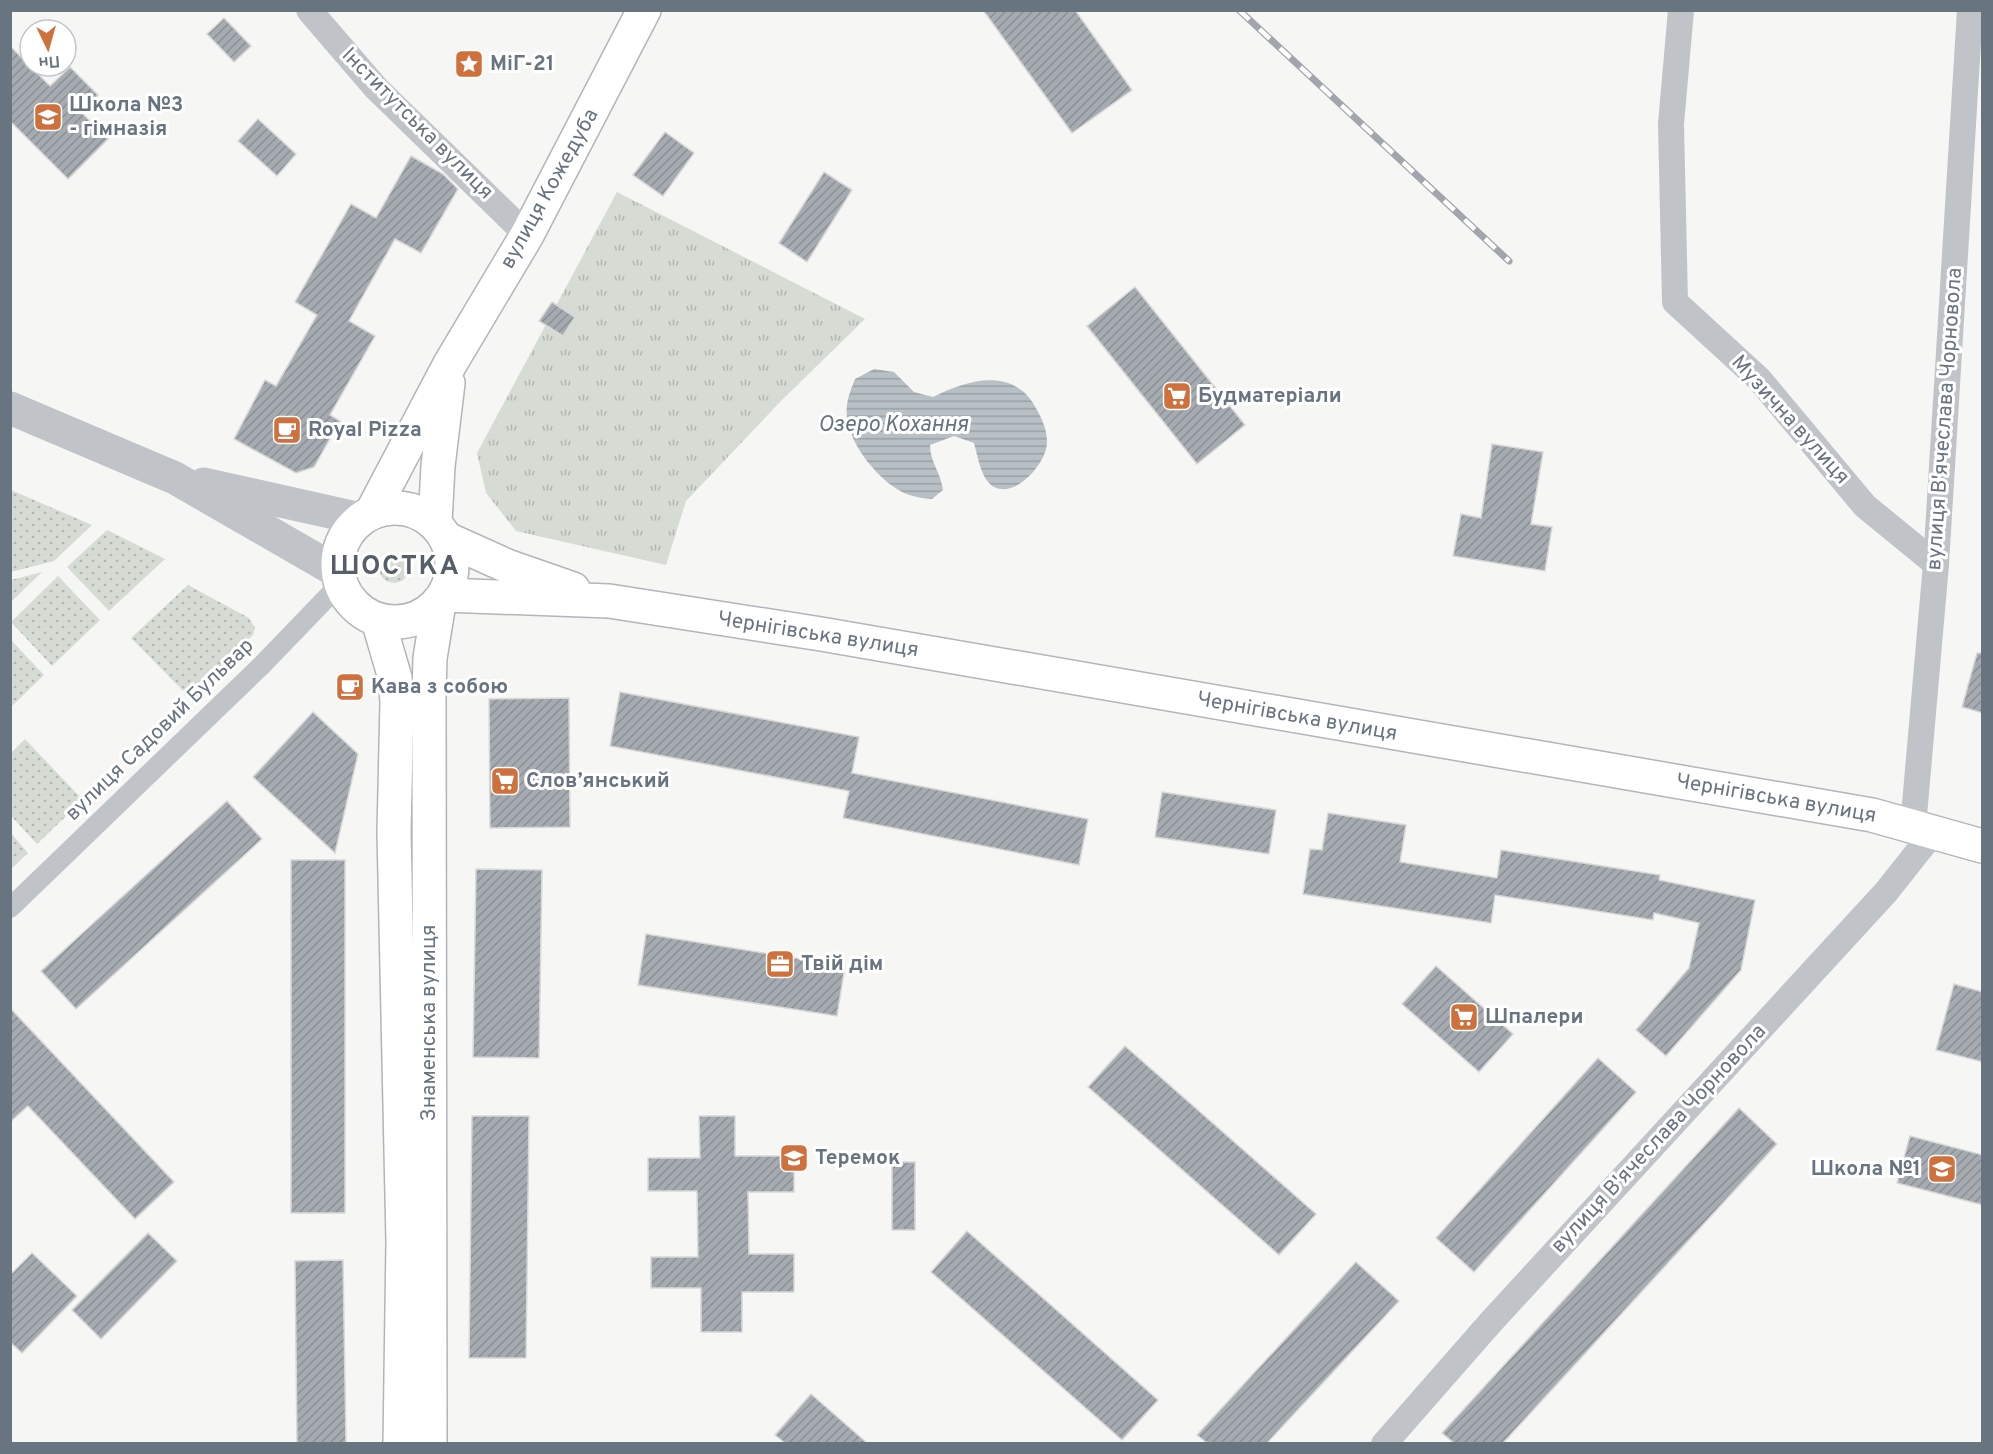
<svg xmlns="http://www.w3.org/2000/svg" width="1993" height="1454" viewBox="0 0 1993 1454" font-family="Overpass,sans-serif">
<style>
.grass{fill:url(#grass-dots)}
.park{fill:url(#park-tufts)}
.water{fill:url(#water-rules)}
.building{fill:url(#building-hatch);stroke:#d8d8d7;stroke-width:1.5}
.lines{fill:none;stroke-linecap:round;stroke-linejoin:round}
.secondary-casing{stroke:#b1b5b9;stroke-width:36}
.primary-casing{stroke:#b2b5b9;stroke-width:36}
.pedestrian{stroke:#c0c3c7;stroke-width:20}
.minor{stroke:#c0c3c7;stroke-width:26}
.tertiary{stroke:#c0c3c7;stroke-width:33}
.secondary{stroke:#fff;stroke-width:33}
.primary{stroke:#fff;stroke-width:33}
.rail-casing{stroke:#a2a6ac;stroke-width:7}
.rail{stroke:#fff;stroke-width:4.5;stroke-dasharray:14;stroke-linecap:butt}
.labels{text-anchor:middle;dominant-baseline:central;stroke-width:6;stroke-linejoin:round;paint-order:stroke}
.poi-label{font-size:21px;font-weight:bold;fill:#697481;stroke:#fff;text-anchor:start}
.street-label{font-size:21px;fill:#697481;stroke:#fff}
.water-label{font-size:22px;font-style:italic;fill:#65737e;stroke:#fff}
.district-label{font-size:27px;font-weight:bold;letter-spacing:1.5px;fill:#565e67;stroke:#fff}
</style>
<defs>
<pattern id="grass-dots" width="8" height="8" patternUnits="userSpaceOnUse" patternTransform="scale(1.5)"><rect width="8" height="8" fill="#d6dbd4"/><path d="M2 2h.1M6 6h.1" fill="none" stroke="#b2b6b1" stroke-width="1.8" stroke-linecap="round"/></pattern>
<pattern id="park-tufts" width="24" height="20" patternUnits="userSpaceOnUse" patternTransform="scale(1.5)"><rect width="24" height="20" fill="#d6dbd4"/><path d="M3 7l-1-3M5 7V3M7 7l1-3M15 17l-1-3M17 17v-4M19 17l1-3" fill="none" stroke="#b2b6b1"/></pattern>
<pattern id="water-rules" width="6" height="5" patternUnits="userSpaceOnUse" patternTransform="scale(1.5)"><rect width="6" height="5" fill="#b8c0c6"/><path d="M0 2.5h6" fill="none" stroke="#9aa1a6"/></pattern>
<pattern id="building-hatch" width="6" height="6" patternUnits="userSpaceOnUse" patternTransform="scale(1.5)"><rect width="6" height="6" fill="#a5abb1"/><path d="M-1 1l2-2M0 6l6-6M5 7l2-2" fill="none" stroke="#8a9095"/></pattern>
</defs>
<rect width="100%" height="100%" fill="#f6f7f4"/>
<g class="grass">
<polygon points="11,490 92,525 54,561 11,572"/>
<polygon points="107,530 165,559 109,611 67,567"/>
<circle cx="394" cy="568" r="15"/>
<polygon points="42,572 11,602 11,580"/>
<polygon points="58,576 100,620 52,666 11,622"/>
<polygon points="188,585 249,618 255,628 253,635 189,697 131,638"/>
<polygon points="11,640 44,675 11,707"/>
<polygon points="25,739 83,800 37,844 11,816 11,753"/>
<polygon points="11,833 28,853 11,869"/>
</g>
<polygon class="park" points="617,192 865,319 781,401 686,501 666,565 516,531 486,493 477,453"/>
<path class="water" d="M 874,369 L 894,372 L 914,392 L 933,397 C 969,379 1015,366 1037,410 C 1042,419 1047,430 1047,441 C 1048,464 1009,506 988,482 C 980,472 977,454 974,443 L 954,436 L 930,445 C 930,462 941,473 943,490 L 932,499 C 919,498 908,496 897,489 C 872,473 843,436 847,405 C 848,396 852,387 855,379 Z"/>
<g class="building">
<polygon points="983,10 1075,10 1132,90 1072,133"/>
<polygon points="224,18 251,46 234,62 207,34"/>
<polygon points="10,46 50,86 70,67 98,95 81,112 108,139 68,179 10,121"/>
<polygon points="258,119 296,154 277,176 238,141"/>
<polygon points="665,132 694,153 663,196 633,175"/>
<polygon points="411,156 443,174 458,189 421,253 395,239 349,321 375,336 330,415 340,421 314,467 296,473 234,439 265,380 276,386 317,315 295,302 351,204 376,218"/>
<polygon points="824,172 852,190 807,262 779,243"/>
<polygon points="1135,287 1245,425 1197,464 1087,326"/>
<polygon points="552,302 575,317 563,336 539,321"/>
<polygon points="1492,444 1543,452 1531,524 1552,527 1545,571 1453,556 1461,514 1481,518"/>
<polygon points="1977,653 1983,653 1983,713 1962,707"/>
<polygon points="620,692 859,737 852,773 1088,819 1079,865 843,818 849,791 610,746"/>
<polygon points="569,698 570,827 490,828 489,699"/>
<polygon points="313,712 358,754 335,853 253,777"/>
<polygon points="1162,792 1276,810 1269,854 1155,837"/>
<polygon points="227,801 262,839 76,1009 41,971"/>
<polygon points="1328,813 1406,825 1400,862 1497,878 1501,850 1660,875 1659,880 1755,900 1741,970 1666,1056 1636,1030 1689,968 1699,923 1654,913 1653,920 1495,895 1491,923 1303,894 1310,849 1322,850"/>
<rect x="291" y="860" width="54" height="353"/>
<polygon points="476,869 542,870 539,1058 473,1057"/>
<polygon points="646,934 845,966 837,1016 638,985"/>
<polygon points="1436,966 1513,1034 1479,1072 1402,1004"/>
<polygon points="1954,984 1983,992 1983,1062 1936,1050"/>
<polygon points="10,1008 174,1182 135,1219 28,1106 10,1122"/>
<polygon points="1125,1046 1316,1214 1279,1255 1088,1087"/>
<polygon points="1598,1058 1636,1092 1474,1272 1436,1238"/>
<polygon points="1739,1108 1777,1144 1503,1443 1454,1443 1442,1433"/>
<polygon points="472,1116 529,1116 526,1358 469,1358"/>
<polygon points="699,1116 735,1116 735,1156 794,1156 794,1192 748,1192 749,1254 794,1254 794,1292 742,1292 742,1332 701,1332 701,1288 651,1288 651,1257 698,1257 697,1191 648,1191 648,1158 700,1158"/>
<polygon points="1910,1136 1983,1155 1983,1205 1897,1183"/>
<rect x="892" y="1162" width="23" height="68"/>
<polygon points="967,1231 1158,1400 1122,1440 931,1272"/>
<polygon points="148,1233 177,1261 101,1339 72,1310"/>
<polygon points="32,1253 77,1296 22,1353 10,1342 10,1275"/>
<polygon points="343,1260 346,1443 297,1443 295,1261"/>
<polygon points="1356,1262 1399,1301 1267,1443 1207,1443 1197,1435"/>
<polygon points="811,1394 867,1443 785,1443 775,1435"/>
</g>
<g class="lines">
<g class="secondary-casing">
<g id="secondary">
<polyline points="378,620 395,678 397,702 394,832 403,1242 400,1444"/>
<polyline points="430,1444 429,692 430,658 439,603"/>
</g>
</g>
<g class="primary-casing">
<g id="primary">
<circle cx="395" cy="565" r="57"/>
<polyline points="372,512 450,364 527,235 644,10"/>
<polyline points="435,523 438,466 448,383"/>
<polyline points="447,539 507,566 573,589"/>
<polyline points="444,595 609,601 821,634 1872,815 1982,846"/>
</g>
</g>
<polyline class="pedestrian" points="10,908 262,665 340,584"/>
<g class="minor">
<polyline points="309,10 376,88 527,235"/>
<polyline points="1681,10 1671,124 1675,302 1759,379 1865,506 1936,564"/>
<polyline points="1913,827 1936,564 1970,10"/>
<polyline points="1384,1444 1490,1323 1886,892 1932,834"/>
</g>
<g class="tertiary">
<polyline points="10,408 175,478 338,572"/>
<polyline points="204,484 361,519"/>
</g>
<use href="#secondary" class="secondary"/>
<use href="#primary" class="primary"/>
<g class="rail-casing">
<polyline id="rail" points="1239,10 1509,261"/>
</g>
<use href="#rail" class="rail"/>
</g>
<defs>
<g id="sight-square" transform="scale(1.5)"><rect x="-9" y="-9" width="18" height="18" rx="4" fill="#ce713d" stroke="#fff"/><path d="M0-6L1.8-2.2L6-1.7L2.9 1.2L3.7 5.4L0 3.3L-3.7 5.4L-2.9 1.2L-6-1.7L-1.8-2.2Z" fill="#fff"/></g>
<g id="school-square" transform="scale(1.5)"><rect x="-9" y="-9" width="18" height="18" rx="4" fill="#ce713d" stroke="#fff"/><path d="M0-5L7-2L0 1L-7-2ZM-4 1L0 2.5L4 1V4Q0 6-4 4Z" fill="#fff"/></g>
<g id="supermarket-square" transform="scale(1.5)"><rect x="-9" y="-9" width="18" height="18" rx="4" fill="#ce713d" stroke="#fff"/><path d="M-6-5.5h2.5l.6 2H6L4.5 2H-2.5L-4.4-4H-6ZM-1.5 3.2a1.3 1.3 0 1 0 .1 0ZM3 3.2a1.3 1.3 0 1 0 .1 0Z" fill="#fff"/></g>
<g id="cafe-square" transform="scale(1.5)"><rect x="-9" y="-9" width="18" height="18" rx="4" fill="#ce713d" stroke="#fff"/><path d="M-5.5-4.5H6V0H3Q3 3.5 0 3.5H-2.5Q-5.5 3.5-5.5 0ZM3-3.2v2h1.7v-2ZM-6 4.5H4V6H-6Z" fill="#fff"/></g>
<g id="office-square" transform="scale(1.5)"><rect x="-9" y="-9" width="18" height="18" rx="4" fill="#ce713d" stroke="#fff"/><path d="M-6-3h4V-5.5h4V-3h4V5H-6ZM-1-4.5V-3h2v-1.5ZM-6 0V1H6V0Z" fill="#fff"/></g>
</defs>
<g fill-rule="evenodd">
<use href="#sight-square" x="469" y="64"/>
<use href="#school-square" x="48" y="117"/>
<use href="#supermarket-square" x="1177" y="396"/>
<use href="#cafe-square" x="287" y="430"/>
<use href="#cafe-square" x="350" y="687"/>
<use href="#supermarket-square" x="505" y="781"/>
<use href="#office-square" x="780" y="964"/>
<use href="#supermarket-square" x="1464" y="1017"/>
<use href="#school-square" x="794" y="1158"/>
<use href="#school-square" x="1942" y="1169"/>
</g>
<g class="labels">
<g class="poi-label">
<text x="490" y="64">МіГ-21</text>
<text x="69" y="105">Школа №3<tspan x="69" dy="24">- гімназія</tspan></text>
<text x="1198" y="396">Будматеріали</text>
<text x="308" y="430">Royal Pizza</text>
<text x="371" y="687">Кава з собою</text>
<text x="526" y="781">Слов’янський</text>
<text x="801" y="964">Твій дім</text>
<text x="1485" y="1017">Шпалери</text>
<text x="815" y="1158">Теремок</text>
<text x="1921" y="1169" text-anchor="end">Школа №1</text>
</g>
<g class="street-label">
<text transform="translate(417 124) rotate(45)">Інститутська вулиця</text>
<text transform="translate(550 189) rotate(-61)">вулиця Кожедуба</text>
<text transform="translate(1945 419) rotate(-86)">вулиця В'ячеслава Чорновола</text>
<text transform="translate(1790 420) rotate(48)">Музична вулиця</text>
<text transform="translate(818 635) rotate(9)">Чернігівська вулиця</text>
<text transform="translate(1297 717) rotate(10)">Чернігівська вулиця</text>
<text transform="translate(160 730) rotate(-44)">вулиця Садовий Бульвар</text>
<text transform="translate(1776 799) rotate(10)">Чернігівська вулиця</text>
<text transform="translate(429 1023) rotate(-90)">Знаменська вулиця</text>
<text transform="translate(1659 1139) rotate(-47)">вулиця В'ячеслава Чорновола</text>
</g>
<g class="water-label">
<text x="893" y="425">Озеро Кохання</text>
</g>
<g class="district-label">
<text x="395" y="567">ШОСТКА</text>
</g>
</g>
<rect width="1993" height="1454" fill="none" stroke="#697481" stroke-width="24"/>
<g transform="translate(48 48) rotate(175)"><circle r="28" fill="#ffffff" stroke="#c3c7cd" stroke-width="1.5"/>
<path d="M0-4.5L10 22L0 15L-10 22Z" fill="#ce713d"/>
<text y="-9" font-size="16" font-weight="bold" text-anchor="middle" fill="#697481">Пн</text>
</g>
</svg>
